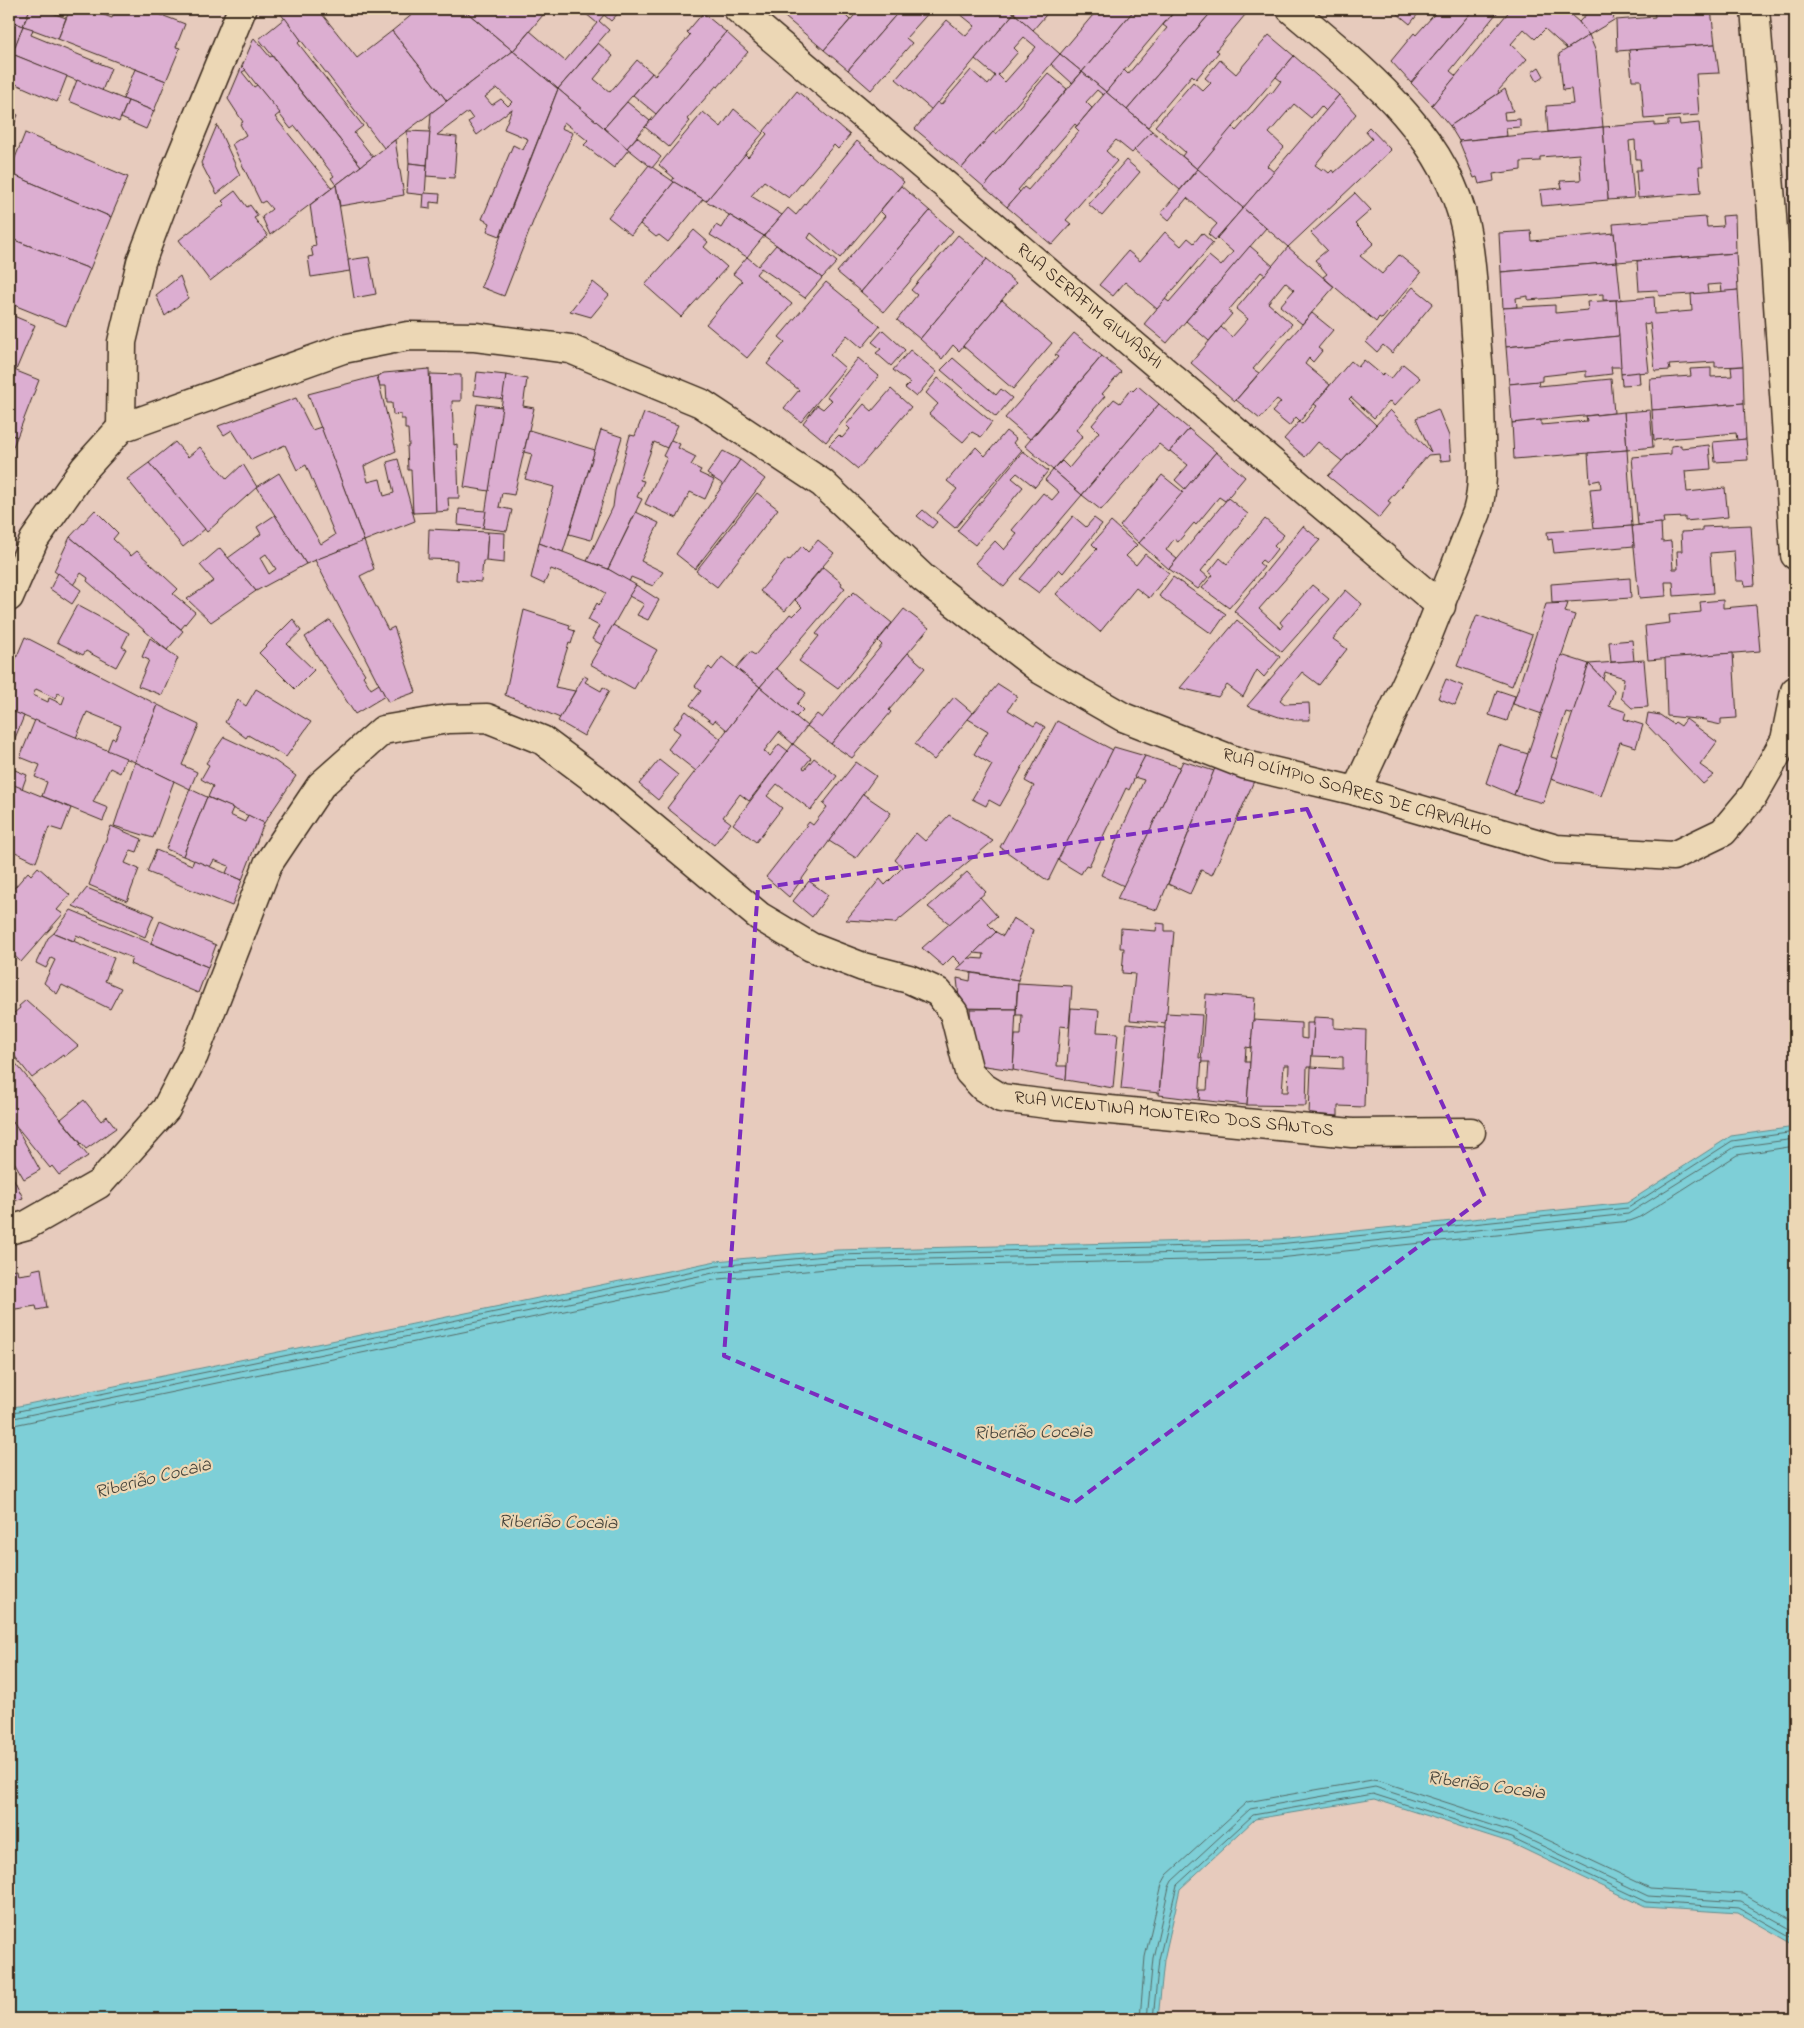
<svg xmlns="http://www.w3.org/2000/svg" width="1804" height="2028" viewBox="0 0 1804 2028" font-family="'Indie Flower',sans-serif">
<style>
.water{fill:#7ecfd7;stroke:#638d8d}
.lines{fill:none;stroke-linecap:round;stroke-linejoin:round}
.shore{stroke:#566c68;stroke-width:1}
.building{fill:#dcaed1;stroke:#3b2a1e;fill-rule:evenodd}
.street-casing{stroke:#3b2a1e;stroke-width:31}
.secondary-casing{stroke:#3b2a1e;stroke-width:31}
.street{stroke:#ecd7b5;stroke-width:28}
.secondary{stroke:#ecd7b5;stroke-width:28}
.marked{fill:none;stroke:#7b2cbf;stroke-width:4;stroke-dasharray:10 6;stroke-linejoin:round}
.labels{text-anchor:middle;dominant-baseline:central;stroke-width:4.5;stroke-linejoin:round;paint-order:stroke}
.street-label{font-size:18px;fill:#3b2a1e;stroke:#ecd7b5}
.water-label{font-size:19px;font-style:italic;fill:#45433a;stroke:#ecd7b5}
</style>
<rect width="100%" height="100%" fill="#e7cbbd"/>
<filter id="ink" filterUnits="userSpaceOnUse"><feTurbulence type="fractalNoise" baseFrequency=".02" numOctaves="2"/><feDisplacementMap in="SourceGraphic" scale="10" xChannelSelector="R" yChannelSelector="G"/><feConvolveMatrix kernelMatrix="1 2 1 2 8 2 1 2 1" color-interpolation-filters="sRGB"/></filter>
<g filter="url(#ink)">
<polygon class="water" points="1795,1127 1795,1945 1739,1913 1645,1907 1509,1842 1374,1799 1255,1819 1180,1889 1164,1960 1158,2019 9,2019 9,1408 716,1261 837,1250 1278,1239 1627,1203 1731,1136"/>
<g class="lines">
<g class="shore">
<polyline points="9,1413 717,1266 837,1255 1278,1244 1628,1208 1732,1141 1795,1132"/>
<polyline points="9,1419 718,1272 838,1261 1279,1251 1628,1214 1735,1147 1795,1139"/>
<polyline points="9,1426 719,1279 838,1268 1279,1258 1630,1221 1638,1218 1737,1155 1795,1146"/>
<polyline points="1140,2019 1145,1957 1162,1884 1167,1875 1247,1802 1372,1780 1380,1781 1516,1825 1650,1888 1743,1894 1795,1923"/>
<polyline points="1147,2019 1153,1958 1169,1887 1172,1881 1250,1809 1375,1787 1513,1832 1648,1896 1741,1902 1795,1932"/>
<polyline points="1153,2019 1159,1959 1177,1885 1253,1815 1373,1794 1511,1838 1646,1902 1740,1908 1795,1939"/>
</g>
</g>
<g class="building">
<polygon points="9,9 30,9 23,26 9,20"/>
<polygon points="30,9 44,12 45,10 66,18 58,39 23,26"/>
<polygon points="70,9 88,9 112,18 115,9 135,9 149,14 151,11 185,24 176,47 180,48 166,81 58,39"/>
<polygon points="277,9 318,9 357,58 392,31 447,101 384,148"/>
<polygon points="419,9 463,9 513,51 447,101 392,31"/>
<polygon points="471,9 548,9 513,51 468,13"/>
<polygon points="580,9 622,9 611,21 604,15 599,21 609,30 558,89 513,51 530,31 565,61 597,23"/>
<polygon points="782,9 852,9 846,16 850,20 824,50 779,12"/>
<polygon points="860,9 901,9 848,70 824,50"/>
<polygon points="901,9 932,9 906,38 912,43 871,90 848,70"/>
<polygon points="954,9 1008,9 1014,13 932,110 896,79 947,20 966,36 975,26"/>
<polygon points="1018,9 1051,9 1033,30 1014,13"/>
<polygon points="1098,9 1135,9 1082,72 1060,54"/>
<polygon points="1135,9 1176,9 1106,92 1082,72"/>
<polygon points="1177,9 1214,9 1127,110 1106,92 1124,70 1128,74 1167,28 1163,25"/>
<polygon points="1214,9 1238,9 1245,15 1216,50 1219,52 1196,79 1192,75 1148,127 1127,110"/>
<polygon points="1392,9 1422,9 1410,24"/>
<polygon points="1439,9 1473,10 1411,83 1391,61 1414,33 1416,35"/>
<polygon points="1474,9 1500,9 1450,71 1456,76 1432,105 1411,83"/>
<polygon points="1511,9 1564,9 1579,22 1589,35 1567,49 1545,29 1535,39 1524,29 1511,44 1527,59 1498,91 1499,93 1450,126 1432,105"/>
<polygon points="1591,9 1622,9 1613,18 1614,20 1589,35 1579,22"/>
<polygon points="1654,9 1685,9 1685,11 1711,9 1715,44 1617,51 1616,20 1655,17"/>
<polygon points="703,13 726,32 656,114 633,95 652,73 655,75 690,35 687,32"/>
<path d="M 1014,13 L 1060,54 L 962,168 L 915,129 L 937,102 L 941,105 L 971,70 L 988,85 L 995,76 L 975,59 ZM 1024,37 L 1036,47 L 1005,82 L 998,75 L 1018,52 L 1014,48 Z"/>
<polygon points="285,18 301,40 298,43 363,126 354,133 373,157 361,166 259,39"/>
<polygon points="9,20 23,26 9,63"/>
<polygon points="23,26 33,29 31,35 111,68 102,91 12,54"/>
<polygon points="726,32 748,52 718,87 716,86 687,119 690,121 669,147 645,127"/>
<polygon points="1269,35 1294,56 1197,169 1182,156 1185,152 1155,126 1193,82 1203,91 1211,83 1205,78 1220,60 1236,74"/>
<polygon points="1589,35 1596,52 1603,127 1548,132 1546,106 1573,104 1571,89 1563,90 1559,54"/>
<polygon points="254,38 270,57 272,56 361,166 336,185 331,178 334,176 295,126 291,129 242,66"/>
<polygon points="598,43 613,56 594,79 610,92 637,60 652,73 604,128 558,89"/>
<polygon points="1715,44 1719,73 1696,74 1699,115 1644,119 1641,80 1632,80 1629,50"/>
<path d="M 513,51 L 558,89 L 500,236 L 487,231 L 490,223 L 482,219 L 513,145 L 523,150 L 528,139 L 504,129 L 512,109 L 477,135 L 468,122 L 473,119 L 468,112 L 437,135 L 457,137 L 454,178 L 426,176 L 427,168 L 431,113 ZM 497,88 L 512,102 L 508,106 L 501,99 L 492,105 L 485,97 Z"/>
<polygon points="12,54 67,76 57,102 9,81 9,63"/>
<polygon points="1060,54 1082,72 1072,83 1051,64"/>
<polygon points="1294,56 1339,95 1326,111 1321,106 1311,118 1294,104 1269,133 1284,147 1267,166 1274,172 1243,208 1197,169 1232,127 1236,131 1270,92 1272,93 1281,81 1276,77"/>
<polygon points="242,66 246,70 242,72 254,87 257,85 280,113 275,117 332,188 270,235 262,217 272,209 265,201 261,203 232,144 246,135 240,124 243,122 228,99"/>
<polygon points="1539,67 1544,76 1537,81 1532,72"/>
<polygon points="135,69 166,81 154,111 123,99"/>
<polygon points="1082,72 1106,92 1103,95 1097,90 1086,102 1092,108 1077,126 1075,124 1018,190 1020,192 1007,207 984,187"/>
<polygon points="1048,73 1067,89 984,187 962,168 993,132 996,134"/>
<polygon points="77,80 128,101 119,122 69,101"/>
<polygon points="558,89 629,149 614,168 584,145 588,141 564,122 561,128 573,133 536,214 504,296 481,287"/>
<polygon points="1505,89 1513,111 1504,112 1505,120 1520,119 1520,127 1506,128 1507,136 1459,141 1450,126"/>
<polygon points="797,91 850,135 838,149 834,145 789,198 764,181 751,196 782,215 764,236 706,201 745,154 748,157 767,134 764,131"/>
<polygon points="1106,92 1152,131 1132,153 1116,140 1106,151 1117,161 1066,220 1071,224 1052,245 1007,207 1024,187 1028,190 1079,131 1075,127 1077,126"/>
<polygon points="1339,95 1356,114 1315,165 1322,170 1323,168 1329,173 1332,170 1334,173 1372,139 1365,131 1369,127 1391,150 1288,247 1243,208"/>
<polygon points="128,101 154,111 146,129 121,118"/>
<polygon points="627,102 650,121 627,148 604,128"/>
<polygon points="734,109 763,133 706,201 672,181 674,178 659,165 703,112 721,127"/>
<polygon points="9,111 18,115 9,136"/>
<polygon points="1679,120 1680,125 1699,123 1703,167 1699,167 1701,193 1638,198 1636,170 1641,170 1640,159 1636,159 1635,140 1629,141 1634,198 1608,200 1603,127 1655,123 1655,126 1668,125 1668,121"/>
<polygon points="217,125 240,175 217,194 201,163"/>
<polygon points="1603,127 1608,200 1542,206 1540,190 1562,188 1560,181 1581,180 1579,154 1540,157 1540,161 1521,162 1521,170 1493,174 1494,181 1479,184 1477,177 1474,178 1459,141"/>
<polygon points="407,131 430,132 427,165 409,163"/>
<polygon points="1152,131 1197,169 1180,190 1134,150"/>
<polygon points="25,133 128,177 111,217 9,173"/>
<polygon points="637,137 661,157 652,168 627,148"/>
<polygon points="395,140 404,195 340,206 336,185"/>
<polygon points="857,141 904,182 840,258 811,233 808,238 837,262 822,278 764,236 788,208 796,215"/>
<polygon points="1126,160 1140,172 1102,216 1088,204"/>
<polygon points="409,163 427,165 425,195 407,193"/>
<polygon points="649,165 674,182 631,235 608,217"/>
<polygon points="1198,169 1243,208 1215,240 1208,234 1217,224 1187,198 1169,220 1161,213"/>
<polygon points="9,173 111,217 90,269 9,238"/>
<polygon points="674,182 703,199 668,242 659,235 656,237 640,224"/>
<polygon points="336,185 350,271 311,277 308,257 313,256 311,247 316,246 310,205"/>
<polygon points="901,186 930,211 861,292 837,272 885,216 880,211"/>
<polygon points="235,191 247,207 250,205 258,216 254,218 268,236 210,281 179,240 225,204 222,201"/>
<polygon points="424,193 440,194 439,203 430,202 430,209 423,208"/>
<polygon points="1355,193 1371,210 1355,224 1374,243 1360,256 1382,274 1399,255 1421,273 1382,319 1379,317 1376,322 1323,277 1327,274 1315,260 1327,250 1311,233"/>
<polygon points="1243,208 1266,228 1167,343 1144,324 1165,299 1169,302 1209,256 1221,266 1233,252 1217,238"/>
<polygon points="930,211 953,231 884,312 861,292"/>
<polygon points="729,215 764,236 747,257 710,235 716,225 721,228"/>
<polygon points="1735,215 1736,253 1617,262 1613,224 1706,217 1707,227 1723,226 1722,216"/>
<polygon points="694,230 708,242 704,247 727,267 681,317 645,285"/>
<polygon points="1531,231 1532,241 1614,233 1617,262 1501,272 1499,233"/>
<polygon points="1165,232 1181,246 1188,238 1194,243 1202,233 1213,243 1157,309 1125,282 1113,296 1099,285 1128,251 1140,261"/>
<polygon points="958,235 987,259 920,339 897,320 917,295 911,290"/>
<polygon points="9,238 90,269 66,326 9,303"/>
<polygon points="776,245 822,278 805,298 761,268 756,274 792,304 747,358 706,324 742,281 733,274 747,257 758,266"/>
<polygon points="1250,246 1273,266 1265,275 1261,272 1228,311 1232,314 1209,341 1186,321"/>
<polygon points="1288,247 1334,287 1302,324 1280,306 1294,290 1285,282 1268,303 1292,324 1253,369 1259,373 1235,401 1191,363 1221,327 1232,337 1248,319 1236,309"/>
<polygon points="1736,253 1738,290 1722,292 1721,284 1707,285 1708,293 1659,296 1658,290 1639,291 1637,261"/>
<polygon points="369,257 376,294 354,298 348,260"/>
<polygon points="987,259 1016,283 959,351 953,345 942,359 920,339"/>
<polygon points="1617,262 1621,300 1603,300 1603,294 1528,300 1528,296 1516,298 1517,307 1503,308 1501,272"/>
<polygon points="180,276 188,298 165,316 156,295"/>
<polygon points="593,282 609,295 591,317 570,311"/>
<polygon points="826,282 880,326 862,348 847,335 830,355 845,368 801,422 784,408 799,390 767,364 785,342 779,337"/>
<polygon points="1413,287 1433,303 1392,353 1383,345 1377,352 1366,342"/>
<polygon points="1738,290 1743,366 1715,367 1715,362 1669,365 1670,370 1655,371 1650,323 1644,324 1649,372 1621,374 1616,300 1654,297 1655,314 1692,311 1691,294"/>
<polygon points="1002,300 1052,343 1013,389 963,346"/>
<polygon points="1616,300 1619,336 1506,347 1503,308 1555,305 1555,313 1588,310 1587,302"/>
<polygon points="1312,313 1333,330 1318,348 1322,351 1313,362 1309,358 1305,364 1330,385 1300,421 1296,417 1289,426 1272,412 1281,402 1277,399 1260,419 1236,400"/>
<polygon points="9,314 35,325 16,370 9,368"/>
<polygon points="883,330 905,350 891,366 876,353 881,349 872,342"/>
<polygon points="1074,333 1102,356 1030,439 1005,418 1058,357 1055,355"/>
<polygon points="1619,336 1621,367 1611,367 1612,374 1586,377 1586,371 1542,376 1542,381 1509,384 1506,347"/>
<polygon points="910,350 937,372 916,397 905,388 910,383 893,370"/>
<polygon points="1102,356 1121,372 1102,394 1105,396 1076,430 1083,436 1053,470 1025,446"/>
<polygon points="858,358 879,376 826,442 803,423 817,405 823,409 832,400 827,397"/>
<polygon points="953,358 996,395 1001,389 1012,398 996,417 941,370"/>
<polygon points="1364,360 1382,375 1384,373 1391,379 1403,364 1420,378 1394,406 1390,401 1374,418 1351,397 1349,399 1376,425 1342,461 1318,442 1305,457 1284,439 1299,422 1302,424 1317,406 1314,404 1351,361 1358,367"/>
<polygon points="1743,366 1744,403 1652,410 1650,379 1691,376 1690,369 1711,368 1711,377 1732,376 1731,367"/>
<polygon points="9,368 39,380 17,437 9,434"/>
<polygon points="429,369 436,512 413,513 411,470 408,470 407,446 409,446 408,429 405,429 405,419 401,419 401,414 393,415 392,403 387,403 386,386 380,386 377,376 384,373"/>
<polygon points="477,372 506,375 503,399 474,395"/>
<polygon points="1639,372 1640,384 1622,385 1621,374"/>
<polygon points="430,374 461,375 461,401 452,401 454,445 457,444 459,498 448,498 449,511 436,512"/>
<polygon points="506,375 527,379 523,406 534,408 514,495 502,493 499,507 512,510 507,531 483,528"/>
<polygon points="377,376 396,451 364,466 368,482 380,479 384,496 394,493 387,462 398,459 415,521 364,541 308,394"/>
<polygon points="938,378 992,422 981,437 972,432 963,442 929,414 938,404 926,393"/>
<polygon points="1611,379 1614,413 1512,423 1509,384 1538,381 1539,386"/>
<polygon points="1138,386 1159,404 1082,495 1053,470 1062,461 1069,468 1099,432 1092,425 1114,399 1120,403 1131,389 1133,391"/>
<polygon points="891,389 911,407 858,469 829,445 839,435 842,438 850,429 846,425 864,404 872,411"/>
<polygon points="296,398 312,430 321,427 364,541 306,564 257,487 279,473 321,544 335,535 306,465 297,470 285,445 251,460 232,430 224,435 218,426"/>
<polygon points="1744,403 1746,439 1737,440 1736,433 1654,440 1652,410"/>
<polygon points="477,404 502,407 489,491 464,487"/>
<polygon points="1159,404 1189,429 1169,452 1159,444 1101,510 1082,495"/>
<polygon points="1438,409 1449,436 1451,460 1440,461 1439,454 1428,455 1388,501 1391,503 1379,518 1328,476 1390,410 1431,452 1416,418"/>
<polygon points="1650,410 1653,447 1627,450 1624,412"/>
<polygon points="1624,412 1627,450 1514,459 1512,423 1541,420 1541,425 1587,421 1586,416"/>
<polygon points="644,413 678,425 667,448 654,442 640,480 644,481 637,497 642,499 608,569 587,561 613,507 615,491 630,435 635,436"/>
<polygon points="1189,429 1216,452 1185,489 1175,480 1188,465 1170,451"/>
<polygon points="529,430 595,450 563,552 539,543 554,487 525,479 532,454 524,452"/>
<polygon points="601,430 622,437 591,540 569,534"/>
<polygon points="1006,431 1016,439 1013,443 1022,450 955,528 937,513 957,489 947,481 976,447 985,456"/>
<polygon points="9,434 17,437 9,456"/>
<polygon points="1746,439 1748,460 1715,462 1713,442"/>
<polygon points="671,440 680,444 678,448 696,457 691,465 701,470 699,473 714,480 705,499 690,492 677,518 645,504 667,458 663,456"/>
<polygon points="175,442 188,457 200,447 227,479 243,464 257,487 207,532 149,463"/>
<polygon points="1681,445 1681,448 1709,445 1711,469 1685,471 1687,492 1725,488 1728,517 1685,521 1685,517 1663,518 1664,523 1638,525 1632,457 1671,454 1671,446"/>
<polygon points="1627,450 1632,526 1594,529 1590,489 1601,488 1600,480 1590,482 1588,453"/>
<polygon points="723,451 740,460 724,485 707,474"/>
<polygon points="1023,451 1048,471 1035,487 1017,473 1012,478 1023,487 975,545 957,531"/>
<polygon points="1216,452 1245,477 1225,501 1219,497 1196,525 1194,523 1178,542 1174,539 1166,550 1177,559 1169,569 1139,543"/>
<polygon points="740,460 765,479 695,569 676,554"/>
<polygon points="149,463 205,529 183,547 127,479"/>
<polygon points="1053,470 1082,495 1004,587 975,563 995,541 1004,550 1017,534 1012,530 1043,493 1052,500 1059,492 1045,480"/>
<polygon points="1162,475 1183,492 1139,543 1120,526"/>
<polygon points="757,493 778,509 717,587 696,571"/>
<polygon points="1228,498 1248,514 1201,571 1208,577 1198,589 1169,569"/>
<polygon points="459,509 486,511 483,528 458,525"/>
<polygon points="95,510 118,533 113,539 131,556 137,551 178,589 173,594 195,612 181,629 70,537"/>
<polygon points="923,510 937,522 932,528 917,516"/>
<polygon points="636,512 659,523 641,561 663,572 653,586 631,577 629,582 608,569"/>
<path d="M 275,515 L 306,564 L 256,591 L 228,558 L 261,534 L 257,527 ZM 266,554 L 276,569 L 269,574 L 260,558 Z"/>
<polygon points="1073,516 1086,527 1094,518 1102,524 1063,573 1059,569 1039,593 1020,579"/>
<polygon points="1265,519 1284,535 1274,546 1277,549 1266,563 1262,560 1259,563 1264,567 1229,608 1202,588 1213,575 1209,572 1220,558 1227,564"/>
<polygon points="1111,522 1137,545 1126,556 1136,565 1145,554 1169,573 1149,598 1136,588 1100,632 1056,594 1097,549 1092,544"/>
<polygon points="1661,523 1662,542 1671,541 1673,569 1678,569 1677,551 1682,551 1681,532 1702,531 1702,527 1751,525 1755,585 1745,586 1744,581 1736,581 1734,551 1710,553 1713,593 1674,596 1673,582 1665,582 1666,596 1639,598 1632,526"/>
<polygon points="1303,526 1320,540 1259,609 1281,629 1283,626 1280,622 1312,585 1329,599 1282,652 1234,611"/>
<polygon points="1632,526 1634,546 1554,553 1552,539 1548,540 1547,532"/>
<polygon points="429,529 488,532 486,561 483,561 481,582 456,580 457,560 428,559"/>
<polygon points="488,532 505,533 504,563 486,561"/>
<polygon points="70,537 183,631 167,650 87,581 88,578 81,573 73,585 54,571"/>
<polygon points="818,540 834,553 785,611 760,591 787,559 790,560 802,546 808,552"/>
<polygon points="364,541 374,569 360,576 388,630 394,627 416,692 388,702 315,560"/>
<polygon points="539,543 608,569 636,585 602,645 592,639 599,626 588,620 597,603 599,605 606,593 594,586 551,569 544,584 531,578"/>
<polygon points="220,548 256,591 211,622 187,599 214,581 200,565"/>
<polygon points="823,567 842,583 841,585 845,588 760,687 736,668 750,652 755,655 790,614 793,616 802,607 795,600"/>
<polygon points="58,573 81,590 72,604 50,589"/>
<polygon points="1173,577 1226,614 1212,634 1159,596"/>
<polygon points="1630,578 1631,598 1552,603 1551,584"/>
<polygon points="636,585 659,600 648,620 637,615 644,604 629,596"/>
<polygon points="1346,590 1362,604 1333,639 1347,649 1319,685 1302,672 1280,700 1285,704 1309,703 1310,720 1294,720 1279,717 1247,706"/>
<polygon points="854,592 892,623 838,689 799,661 819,636 816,634 849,595 850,596"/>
<polygon points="1723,600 1723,608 1756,605 1760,651 1648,660 1645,626 1670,623 1669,615 1701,612 1700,602"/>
<polygon points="1568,603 1565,612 1575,615 1542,714 1513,704 1546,604"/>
<polygon points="77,605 129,633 122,647 126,649 116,667 86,651 83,655 57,642"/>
<polygon points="904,609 929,628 831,744 807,726 817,714 822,718 882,645 878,641"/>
<polygon points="524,610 570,625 569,629 575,631 571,644 569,643 555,687 575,691 560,718 505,695"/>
<polygon points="1477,615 1532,635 1512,686 1457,666"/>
<polygon points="293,619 301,631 287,644 314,670 295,689 259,653"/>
<polygon points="330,620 365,674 363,676 371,689 379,684 385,696 355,714 305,637"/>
<polygon points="1237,620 1280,657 1264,677 1257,670 1243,697 1227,685 1218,697 1180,688"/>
<polygon points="613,625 657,650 634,689 590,664"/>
<path d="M 25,637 L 158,705 L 135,762 L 107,751 L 112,738 L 115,739 L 121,726 L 87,712 L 76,738 L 9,710 L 9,675 ZM 36,689 L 55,698 L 58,693 L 65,696 L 62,704 L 49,698 L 48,702 L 33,695 Z"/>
<polygon points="150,638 178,658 162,695 138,686 149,660 142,657"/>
<polygon points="1632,640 1634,661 1611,662 1609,642"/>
<polygon points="908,653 925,668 889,710 891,712 852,758 831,744"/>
<polygon points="1733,653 1737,718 1721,719 1721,725 1707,722 1706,720 1667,716 1665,658"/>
<polygon points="1561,655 1589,664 1573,714 1566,712 1551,757 1558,759 1543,803 1514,795"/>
<polygon points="722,657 760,687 727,730 715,720 713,723 690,705 701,691 695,686 709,667 712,670"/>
<polygon points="1644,660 1648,707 1632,708 1621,698 1624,678 1605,672 1603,679 1589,664"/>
<polygon points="1589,664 1614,691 1609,706 1626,712 1624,719 1643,725 1636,747 1620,742 1601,796 1551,779"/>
<polygon points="776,668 806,693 797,704 803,710 796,717 760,687"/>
<polygon points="584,676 588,678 585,682 601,691 603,687 609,691 584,736 558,721"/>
<polygon points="1446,679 1463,686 1455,705 1438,698"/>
<polygon points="998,684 1017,696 1008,710 1034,726 1037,722 1045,727 1000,806 989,800 986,806 972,799 992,765 974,754 988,731 968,719"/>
<polygon points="760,687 807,726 793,744 779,732 764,751 770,756 779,744 788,751 749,801 740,794 723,817 731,823 714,845 667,808"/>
<polygon points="256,689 311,722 286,757 248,735 246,738 225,722 238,700 246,706"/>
<polygon points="1497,690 1515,696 1507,721 1489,715"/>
<polygon points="954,697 973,713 934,760 915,744"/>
<polygon points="158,705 199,725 182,765 197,772 190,789 135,762"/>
<polygon points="9,710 24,716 13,743 9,741"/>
<polygon points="686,711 721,739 696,771 668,749 680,733 673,728"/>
<polygon points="1648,713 1660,715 1673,724 1675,722 1681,726 1686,719 1717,742 1700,765 1714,775 1703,784 1646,724"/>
<polygon points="35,720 126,758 120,773 110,768 93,802 108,808 103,821 42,796 47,782 35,777 40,765 20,757"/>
<polygon points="1057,721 1113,750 1048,881 1000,847 1034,786 1025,781"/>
<polygon points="224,737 275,761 296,776 264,823 208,797 213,786 201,779 209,765 206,763"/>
<polygon points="793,744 811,758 803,768 805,769 814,758 837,776 811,810 777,784 767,796 782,808 756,842 733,824"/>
<polygon points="1499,745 1528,754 1514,795 1486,783"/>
<polygon points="1114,747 1145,756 1129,790 1126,788 1089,866 1086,865 1081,874 1058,860"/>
<polygon points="1145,756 1180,767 1124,886 1101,875 1144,780 1134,777"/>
<polygon points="659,760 678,775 658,800 639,784"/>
<polygon points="1183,761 1214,771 1157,910 1117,899"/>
<polygon points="135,762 174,781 153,838 114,826"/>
<polygon points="856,762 876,776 789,897 766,877 809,822 813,825 827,807 823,804"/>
<polygon points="10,768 27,775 22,789 9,783"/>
<polygon points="1215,768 1254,781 1212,875 1201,870 1190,894 1168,884"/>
<polygon points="9,783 71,808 62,831 49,827 36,862 9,849"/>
<polygon points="190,789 207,797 183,856 166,849"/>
<polygon points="863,794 891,813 856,858 829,841"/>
<polygon points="207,797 233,808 230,815 245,822 248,815 264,823 242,880 226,873 229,866 214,860 210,867 183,856"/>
<polygon points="949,815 993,841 895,923 846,920 880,879 885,885 903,867 895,860 916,833 925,841"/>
<polygon points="111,826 142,839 137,852 131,850 125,863 139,869 127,901 89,885"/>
<polygon points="156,850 192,865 194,860 242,880 232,906 147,872"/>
<polygon points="38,867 70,895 57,910 63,914 21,962 9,951 9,894 28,872 31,875"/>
<polygon points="967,872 986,892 950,924 928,907"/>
<polygon points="809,881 828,895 812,917 793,901"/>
<polygon points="87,888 154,915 145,937 73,906"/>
<polygon points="980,897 997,916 988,924 996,932 962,965 953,956 943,966 922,948"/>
<polygon points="71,910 208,967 198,993 130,964 132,958 76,935 74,941 54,933"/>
<polygon points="1013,918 1033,930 1018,980 956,970 969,958 983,959 984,954 974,953 996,932 1003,936"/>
<polygon points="160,921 216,945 208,967 151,943"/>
<polygon points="1157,923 1165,924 1165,931 1174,931 1166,1023 1130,1020 1135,974 1122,973 1124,948 1120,948 1121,928 1156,931"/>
<polygon points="54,933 114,958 105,981 121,988 110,1009 62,985 57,994 44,983 55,960 51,958 46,968 36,963 48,938"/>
<polygon points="971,973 1018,980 1016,1009 960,1008 957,978 970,981"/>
<polygon points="1018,983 1072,986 1069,1027 1060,1026 1057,1066 1067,1066 1066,1080 1013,1070 1015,1035 1021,1035 1022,1015 1016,1015"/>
<polygon points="1206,994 1255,998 1251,1048 1246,1047 1245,1062 1250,1062 1247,1105 1199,1100 1200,1090 1207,1090 1209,1062 1201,1062"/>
<polygon points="26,1000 78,1046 64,1057 63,1055 32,1078 9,1049 9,1017 20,1008 19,1006"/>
<polygon points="1071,1008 1099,1010 1097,1032 1118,1033 1113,1088 1066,1080"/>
<polygon points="970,1009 1016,1009 1013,1070 972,1064"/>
<polygon points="1166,1013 1202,1015 1199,1058 1202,1058 1199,1100 1159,1095"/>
<polygon points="1314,1017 1334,1018 1334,1028 1366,1030 1364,1107 1338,1106 1338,1116 1309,1114 1311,1067 1343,1069 1343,1057 1312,1056"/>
<path d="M 1253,1020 L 1301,1023 L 1301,1038 L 1307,1039 L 1307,1023 L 1314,1023 L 1311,1067 L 1307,1067 L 1306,1106 L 1247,1105 ZM 1284,1065 L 1289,1065 L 1288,1092 L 1282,1092 Z"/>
<polygon points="1127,1024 1165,1028 1159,1093 1121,1089"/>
<polygon points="9,1055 81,1144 79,1145 88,1156 59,1175 52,1166 50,1168 9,1117"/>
<polygon points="84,1100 101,1121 107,1116 116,1128 86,1149 61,1119"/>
<polygon points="14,1123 40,1170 24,1179 9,1153 9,1126"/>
<polygon points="9,1169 23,1198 9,1203"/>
<polygon points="41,1268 47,1308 37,1310 36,1306 9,1310 9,1270 17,1269 18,1275 32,1273 32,1270"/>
</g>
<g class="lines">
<g class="street-casing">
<g id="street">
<polyline points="738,9 1441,606"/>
<path d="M 1291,9 C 1360,68 1445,132 1465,226 C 1474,270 1474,317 1478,361 C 1480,386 1480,412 1481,437 C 1482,462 1484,487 1477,512 L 1424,645 L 1356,791"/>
<polyline points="121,428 122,342 141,262 176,169 242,9"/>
<polyline points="9,1230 27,1225 99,1184 166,1109 194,1055 268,864 321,785 383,730 448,719 487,718 542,740 597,781 759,916 811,947 863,967 909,979 938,992 954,1013 969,1072 983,1087 1001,1098 1047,1104 1352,1133 1471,1132"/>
</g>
</g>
<g class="secondary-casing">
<g id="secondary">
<polyline points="1755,9 1771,201 1795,555"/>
<polyline points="9,597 34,540 84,469 121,428 343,349 408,336 475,337 570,349 701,403 822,483 923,578 1041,670 1123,717 1246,765 1356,791 1556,849 1673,856 1723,832 1754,795 1785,740 1795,691"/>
</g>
</g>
<use href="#street" class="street"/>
<use href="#secondary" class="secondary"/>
</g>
</g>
<path class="marked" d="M 1307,809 L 1485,1197 L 1074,1503 L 724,1356 L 758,888 Z"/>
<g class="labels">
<g class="street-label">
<text transform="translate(1089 307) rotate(40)">RUA SERAFIM GIUVASHI</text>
<text transform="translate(1357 793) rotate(16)">RUA OLÍMPIO SOARES DE CARVALHO</text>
<text transform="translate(1174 1115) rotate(6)">RUA VICENTINA MONTEIRO DOS SANTOS</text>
</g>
<g class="water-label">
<text transform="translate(1033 1433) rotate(-1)">Riberião Cocaia</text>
<text transform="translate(153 1479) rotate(-14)">Riberião Cocaia</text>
<text transform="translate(558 1523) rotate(1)">Riberião Cocaia</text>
<text transform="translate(1486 1786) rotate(8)">Riberião Cocaia</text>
</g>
</g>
<rect width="1804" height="2028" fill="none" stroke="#ecd7b5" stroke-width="30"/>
<rect x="15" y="15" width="1774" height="1998" fill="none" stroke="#3b2a1e" stroke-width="2" filter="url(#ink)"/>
</svg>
